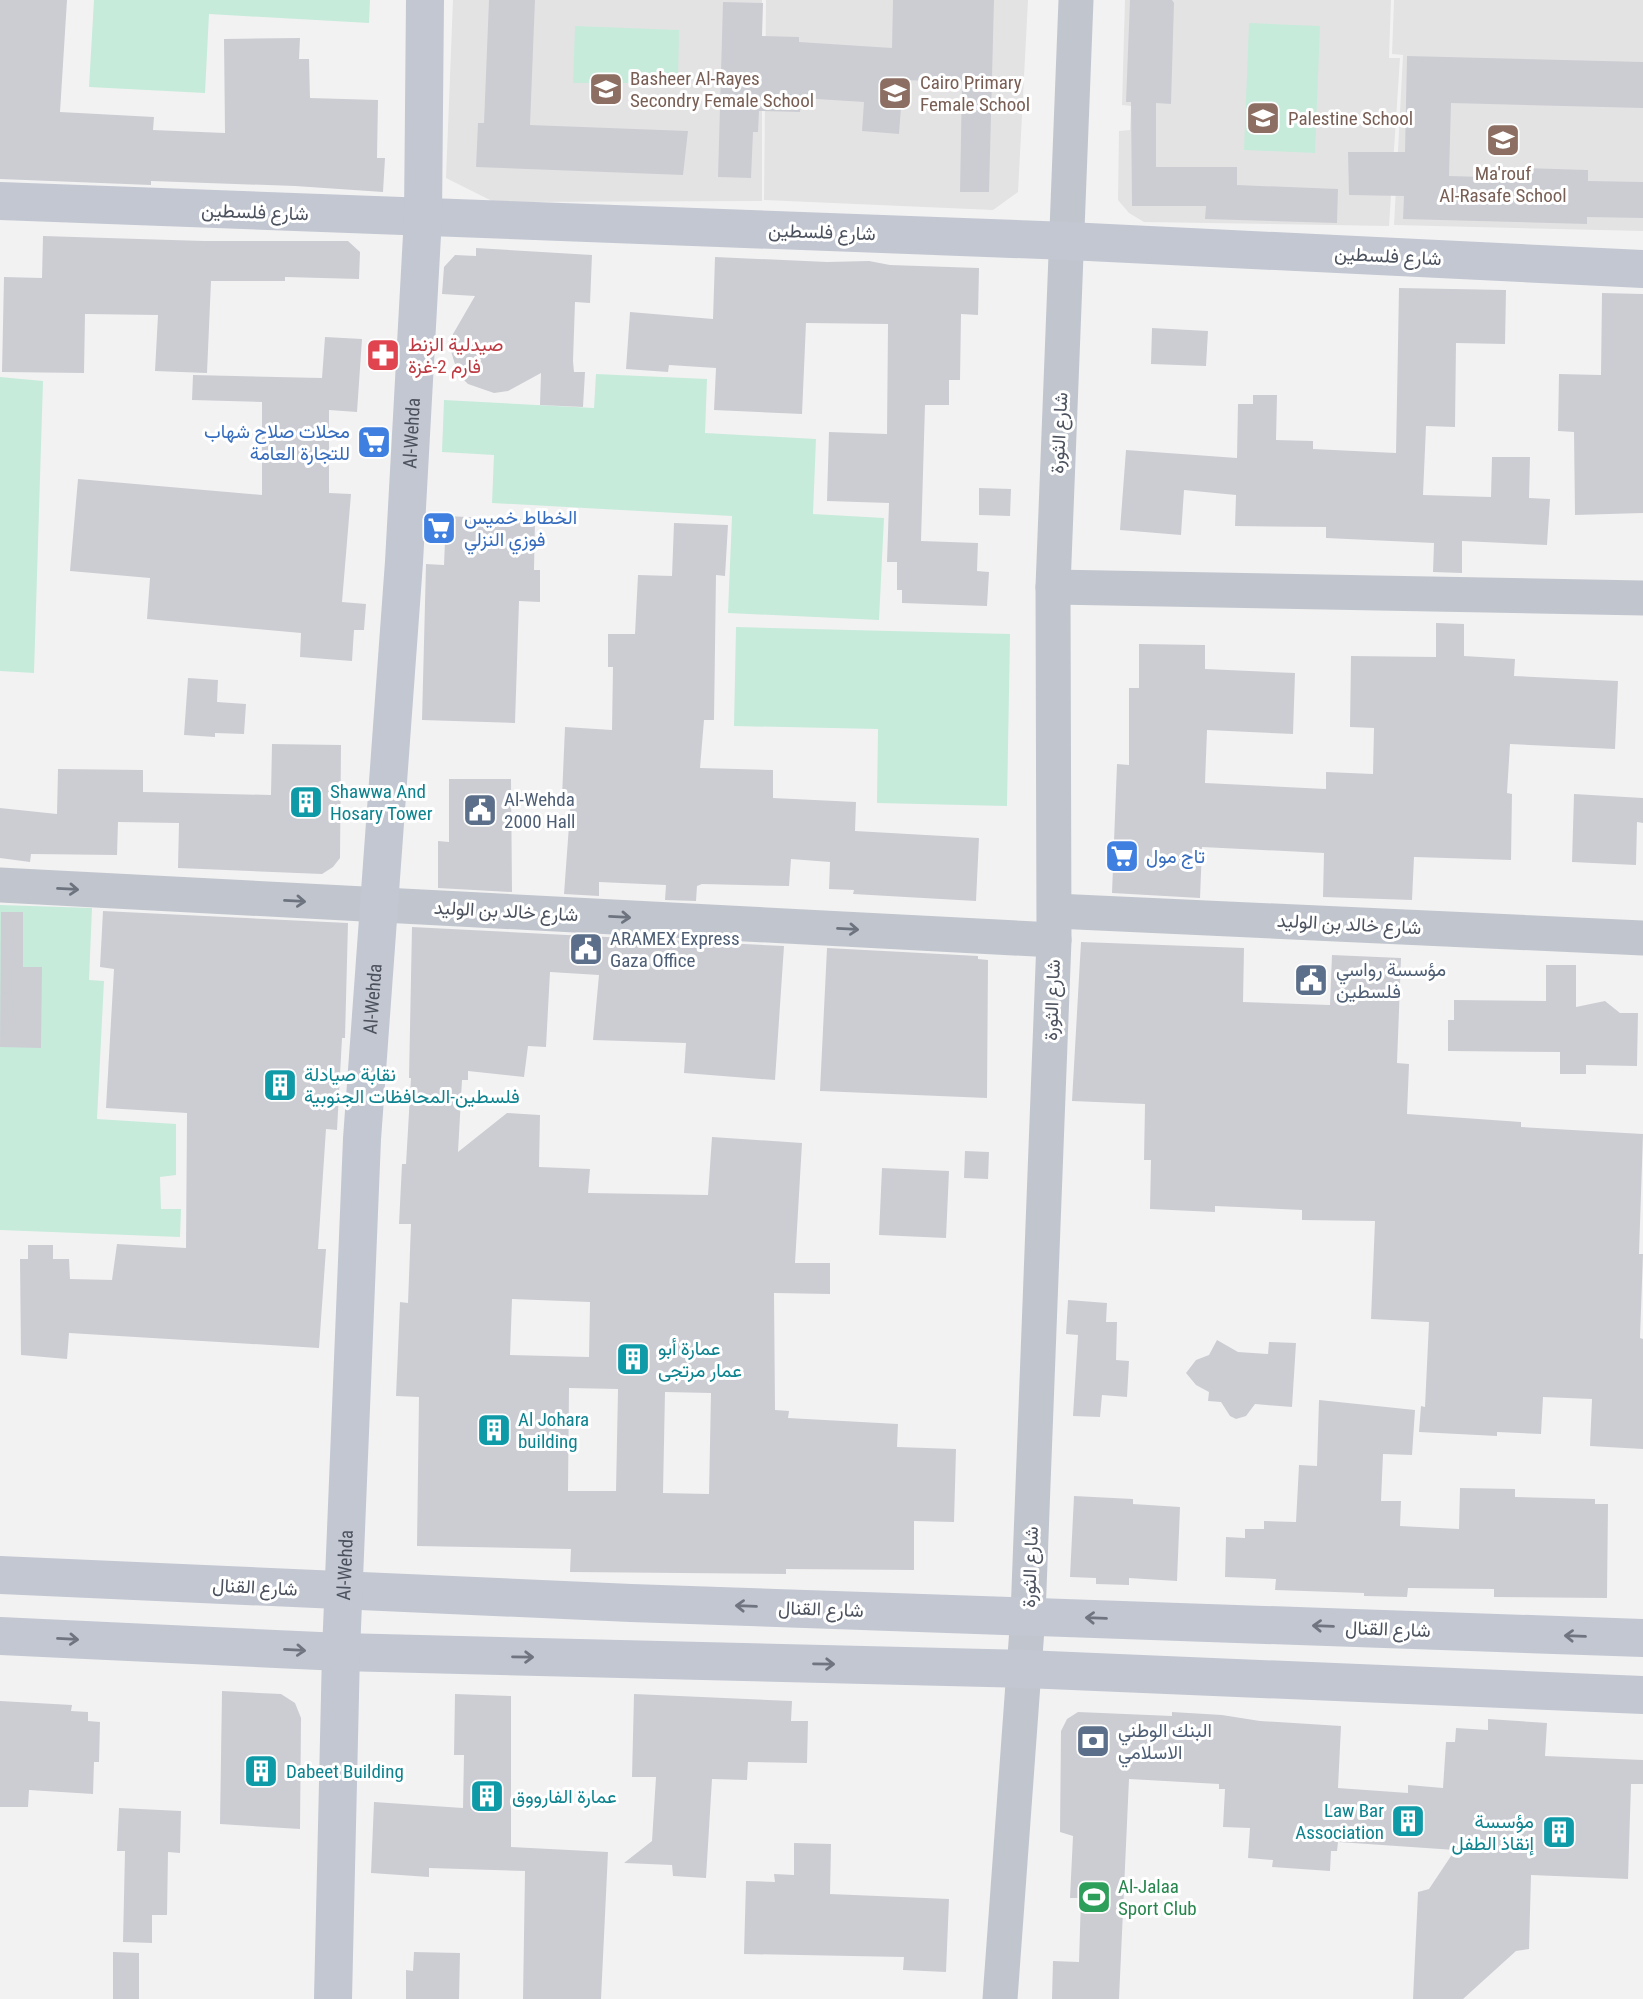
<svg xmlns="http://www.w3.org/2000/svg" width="1643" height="1999" viewBox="0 0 1643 1999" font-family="'Roboto Condensed',Vazirmatn,sans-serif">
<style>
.education{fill:#e4e3e3}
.green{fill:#c6ebdb}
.building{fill:#cccdd3;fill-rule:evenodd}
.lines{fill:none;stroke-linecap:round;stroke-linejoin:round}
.street{stroke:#c1c6ce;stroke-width:35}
.secondary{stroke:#c2c7d2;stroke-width:38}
.oneway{stroke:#6e747f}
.oneway2{stroke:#6f7480}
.labels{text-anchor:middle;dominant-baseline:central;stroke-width:6;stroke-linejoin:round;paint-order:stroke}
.education-label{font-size:19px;fill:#785e54;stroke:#fff;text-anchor:start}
.street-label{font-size:19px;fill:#4b515d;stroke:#fff}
.health-label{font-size:19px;fill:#be3a42;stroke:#fff;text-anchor:start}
.shop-label{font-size:19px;fill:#366cbe;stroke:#fff;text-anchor:start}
.culture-label{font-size:19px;fill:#0d838f;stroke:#fff;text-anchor:start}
.service-label{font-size:19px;fill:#4e5e75;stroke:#fff;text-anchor:start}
.leisure-label{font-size:19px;fill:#27864d;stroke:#fff;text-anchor:start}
</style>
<rect width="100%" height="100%" fill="#f3f2f2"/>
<g class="education">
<polygon points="453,0 762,0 762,201 494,202 446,178"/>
<polygon points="766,0 1028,0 1018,192 993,210 764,200"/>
<polygon points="1125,0 1391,0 1389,58 1400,58 1389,226 1144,222 1129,213 1118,200 1119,131 1130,130 1131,106 1122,105"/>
<polygon points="1394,0 1643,0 1643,231 1394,225 1403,55 1392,54"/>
</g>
<g class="green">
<polygon points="94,0 370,0 369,23 209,14 205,93 89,87"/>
<polygon points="1249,23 1320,26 1315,153 1244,150"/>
<polygon points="575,26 679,30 678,83 573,83"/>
<polygon points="596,374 707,379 705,433 816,439 813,514 884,518 879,620 728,613 732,516 492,503 494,455 442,452 444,400 594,408"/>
<polygon points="0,377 43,381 34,673 0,671"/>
<polygon points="736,627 1010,634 1007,806 877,803 878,729 734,726"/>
<polygon points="0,905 92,908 89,980 104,981 97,1119 176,1124 176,1175 160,1177 161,1209 181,1209 180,1237 0,1230"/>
</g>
<g class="building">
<polygon points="0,0 67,0 60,112 154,117 153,130 225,133 224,39 300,38 299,59 309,59 310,98 378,100 377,158 385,158 383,192 295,186 151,181 151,185 0,179"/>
<polygon points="489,0 535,0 530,125 688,131 683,175 476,167 478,123 484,123"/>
<polygon points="893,0 994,0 989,192 960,192 962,82 903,80 899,134 862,131 864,102 801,98 800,112 759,111 758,132 753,132 751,178 718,177 723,2 763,3 762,36 799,37 799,42 892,48"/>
<polygon points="1130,0 1172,0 1174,3 1171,104 1156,103 1156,167 1237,167 1237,185 1338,189 1337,223 1205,219 1206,206 1132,206 1131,102 1126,102"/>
<polygon points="1407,56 1643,62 1643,108 1451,103 1449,176 1519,178 1520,168 1588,170 1588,181 1643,182 1643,218 1587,217 1587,224 1403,219 1404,196 1349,195 1348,152 1405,152"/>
<polygon points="43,236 204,241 348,241 360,252 359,279 285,277 285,281 211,281 207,373 155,371 158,315 85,314 84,373 2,372 4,277 42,278"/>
<polygon points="476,248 592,255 590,303 575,302 573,361 574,372 585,372 583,407 540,405 541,373 508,391 494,393 468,384 458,374 450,348 453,334 475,296 442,294 444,267 455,255 476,256"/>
<polygon points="715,257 827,262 869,261 890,265 979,268 978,315 961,314 960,380 949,380 949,405 925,405 921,541 978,543 977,571 989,572 987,606 902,603 902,590 897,590 897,562 887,562 889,503 827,501 829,432 887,434 888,324 806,323 802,414 714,410 716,368 669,365 668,372 626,369 630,312 713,319"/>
<polygon points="1399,288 1506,290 1505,344 1456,343 1455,427 1426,426 1423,495 1491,497 1492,457 1530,457 1529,498 1550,499 1547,545 1462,541 1462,573 1433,572 1434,543 1326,538 1326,527 1235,526 1236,495 1184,490 1181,535 1120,530 1126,450 1237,458 1238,404 1253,404 1253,395 1277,395 1276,440 1313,441 1313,449 1396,453"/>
<polygon points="1602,293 1643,294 1643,513 1575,515 1574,432 1558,431 1559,374 1601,375"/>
<polygon points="1152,328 1208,331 1206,366 1151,364"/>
<polygon points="325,337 362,339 357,412 329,410 329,493 351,494 342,602 366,604 364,630 354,630 352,661 300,657 301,633 147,619 150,578 70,571 78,479 262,495 262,402 192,400 193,375 322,378"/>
<polygon points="979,488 1011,489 1010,516 979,515"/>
<polygon points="446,516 535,520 534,570 540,570 540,602 519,601 515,723 422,720 426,564 444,565"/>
<polygon points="674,523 728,525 725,576 716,575 714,720 704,720 700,768 773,770 773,798 856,802 855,831 979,838 976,901 853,894 854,890 829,889 830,862 791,859 789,886 702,884 697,886 696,901 665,900 666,885 599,882 599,896 564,894 571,798 562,797 565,727 612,730 613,667 608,667 608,634 635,634 638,575 672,576"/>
<polygon points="1436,623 1464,624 1464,656 1515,659 1514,676 1618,681 1615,749 1510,744 1507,793 1512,794 1511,860 1414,857 1412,900 1323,897 1324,853 1202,847 1200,898 1112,893 1117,764 1129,765 1129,688 1139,688 1139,644 1205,645 1205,669 1295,673 1293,734 1207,730 1205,783 1326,789 1326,772 1373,774 1374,728 1350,727 1351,656 1436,657"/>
<polygon points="188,678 218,680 217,702 246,704 244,734 215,733 215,737 184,735"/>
<polygon points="272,744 341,745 340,858 333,867 322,874 178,868 179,823 118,822 117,855 31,854 30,862 0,858 0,808 57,814 58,769 143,770 143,792 271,795"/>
<polygon points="449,779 511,779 512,892 438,888 438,841 449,842"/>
<polygon points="1574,794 1643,798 1643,823 1637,822 1636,865 1572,862"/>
<polygon points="103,911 348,923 345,1038 342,1038 337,1130 326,1129 318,1249 326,1249 319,1348 69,1333 67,1359 21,1355 20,1259 28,1259 28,1245 53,1245 53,1259 69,1259 70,1279 112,1280 117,1244 186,1248 187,1113 106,1108 114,969 100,967"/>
<polygon points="1,912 23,912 23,967 42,967 41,1048 0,1047"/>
<path d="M 412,927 L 784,946 L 775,1080 L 684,1073 L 686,1043 L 593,1040 L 599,975 L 550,972 L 546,1047 L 528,1046 L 524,1077 L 468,1071 L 468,1080 L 462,1080 L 458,1152 L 507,1113 L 540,1115 L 539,1167 L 590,1169 L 588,1193 L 708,1195 L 712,1137 L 802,1143 L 795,1263 L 830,1263 L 830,1294 L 774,1293 L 775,1410 L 789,1411 L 788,1418 L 898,1424 L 897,1447 L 956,1449 L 954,1522 L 914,1521 L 914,1570 L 786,1569 L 786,1574 L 570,1572 L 571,1549 L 417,1546 L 419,1397 L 396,1396 L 400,1302 L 408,1303 L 411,1224 L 399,1224 L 402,1164 L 406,1164 L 411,1078 L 409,1078 ZM 512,1299 L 590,1302 L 589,1357 L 510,1355 ZM 569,1388 L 618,1389 L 616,1491 L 568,1491 ZM 665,1392 L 711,1393 L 709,1494 L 663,1493 Z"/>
<polygon points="1081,942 1244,948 1243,1002 1330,1005 1332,955 1401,958 1397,1063 1409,1064 1407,1114 1521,1122 1521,1127 1643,1134 1639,1254 1643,1254 1640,1338 1643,1339 1643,1449 1590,1446 1592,1399 1543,1397 1541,1434 1497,1432 1497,1436 1419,1432 1421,1406 1425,1407 1429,1322 1371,1319 1375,1221 1302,1220 1302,1210 1215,1206 1215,1212 1150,1209 1151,1160 1144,1160 1145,1104 1072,1101"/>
<polygon points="827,948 978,956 978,959 988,960 987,1098 820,1091"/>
<polygon points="1546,965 1576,965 1576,1007 1605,1001 1620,1013 1638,1013 1637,1066 1586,1065 1586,1074 1560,1074 1560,1052 1448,1051 1448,1020 1454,1020 1454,1000 1546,1001"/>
<polygon points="965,1151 989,1152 988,1179 964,1178"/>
<polygon points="882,1168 949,1171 946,1238 879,1235"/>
<polygon points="1068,1300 1107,1303 1106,1322 1117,1322 1116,1360 1129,1361 1127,1397 1102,1395 1100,1417 1073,1416 1078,1335 1066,1334"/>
<polygon points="1217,1340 1238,1352 1268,1354 1269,1342 1296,1343 1292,1407 1255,1404 1246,1416 1236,1419 1230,1416 1221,1402 1208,1401 1209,1392 1196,1385 1186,1373 1196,1360 1209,1355"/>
<polygon points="1319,1400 1415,1410 1412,1455 1383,1454 1381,1501 1401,1501 1400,1526 1459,1529 1460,1488 1515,1489 1515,1497 1595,1499 1595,1504 1608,1504 1607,1598 1494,1597 1494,1589 1408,1588 1407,1597 1364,1596 1364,1593 1275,1590 1276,1579 1225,1577 1226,1537 1245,1538 1245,1529 1264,1529 1264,1521 1296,1522 1299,1465 1317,1466"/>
<polygon points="1074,1496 1133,1499 1133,1504 1180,1507 1177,1581 1129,1578 1129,1585 1096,1584 1096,1578 1070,1577"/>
<polygon points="222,1691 281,1694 295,1703 301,1718 300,1829 220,1824"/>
<polygon points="455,1694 511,1696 511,1847 608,1852 601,1999 523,1999 525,1871 429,1868 429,1877 371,1873 374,1802 463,1808 464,1755 454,1755"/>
<polygon points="634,1694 792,1701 791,1721 808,1721 807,1763 748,1762 747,1780 712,1779 706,1878 673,1876 672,1865 624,1863 652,1841 656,1777 632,1777"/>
<polygon points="0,1701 72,1705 71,1711 88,1712 88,1721 100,1722 99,1762 94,1762 93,1794 29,1790 28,1807 0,1807"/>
<polygon points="1078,1712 1172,1716 1172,1712 1222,1715 1260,1721 1341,1726 1338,1788 1408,1793 1408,1785 1443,1788 1446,1742 1455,1742 1456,1728 1488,1730 1488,1719 1547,1723 1545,1756 1643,1760 1643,1784 1631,1784 1628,1879 1531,1875 1529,1949 1516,1951 1463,1999 1413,1999 1418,1892 1429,1889 1455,1850 1338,1842 1337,1851 1331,1851 1330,1871 1272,1867 1273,1860 1248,1858 1250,1828 1223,1827 1225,1789 1219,1789 1219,1784 1129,1779 1119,1999 1052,1999 1053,1961 1079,1962 1081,1898 1070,1898 1073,1836 1060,1832 1061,1731 1067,1719"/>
<polygon points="119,1808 181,1811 180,1853 168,1852 167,1915 152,1915 152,1943 123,1942 125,1851 117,1851"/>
<polygon points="794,1843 831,1844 830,1894 949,1899 946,1972 903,1970 904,1957 744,1954 746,1881 775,1882 774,1874 794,1875"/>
<polygon points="113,1952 139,1953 139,1999 113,1999"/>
<polygon points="414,1952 460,1953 459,1999 406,1999 406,1970 413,1971"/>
</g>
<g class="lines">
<g class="street">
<polyline points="1053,587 1643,598"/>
<polyline points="0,885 1054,940"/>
<polyline points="1055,911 1643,938"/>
<polyline points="1000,1999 1028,1615 1054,940 1053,587 1076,0"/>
</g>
<g class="secondary">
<polyline points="0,201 1068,241 1643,269"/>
<polyline points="0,1575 631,1603 1643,1638"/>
<polyline points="0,1636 341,1652 1025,1669 1643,1695"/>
<path id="s1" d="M 333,1999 L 341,1652 L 362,1139 L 404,562 L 423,217 L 425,0"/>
</g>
</g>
<defs><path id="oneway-shaft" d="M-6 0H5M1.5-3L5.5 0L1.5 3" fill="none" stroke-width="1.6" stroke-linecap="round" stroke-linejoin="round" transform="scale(1.75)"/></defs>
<g class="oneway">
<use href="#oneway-shaft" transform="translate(68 889) rotate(3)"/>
<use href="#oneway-shaft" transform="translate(295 901) rotate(3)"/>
<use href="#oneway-shaft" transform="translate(620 917) rotate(3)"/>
<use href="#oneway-shaft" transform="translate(848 929) rotate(3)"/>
</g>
<g class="oneway2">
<use href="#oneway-shaft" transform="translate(746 1606) rotate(-178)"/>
<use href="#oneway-shaft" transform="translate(1096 1618) rotate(-178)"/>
<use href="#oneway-shaft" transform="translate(1323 1626) rotate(-178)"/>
<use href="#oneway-shaft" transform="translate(1575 1636) rotate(-178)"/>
<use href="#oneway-shaft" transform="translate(68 1639) rotate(3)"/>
<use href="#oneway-shaft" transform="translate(295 1650) rotate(3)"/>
<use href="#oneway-shaft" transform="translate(523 1657) rotate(1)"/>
<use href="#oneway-shaft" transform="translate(824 1664) rotate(1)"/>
</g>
<defs>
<g id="school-square" transform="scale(1.75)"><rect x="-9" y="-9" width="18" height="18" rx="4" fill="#8d6e63" stroke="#fff"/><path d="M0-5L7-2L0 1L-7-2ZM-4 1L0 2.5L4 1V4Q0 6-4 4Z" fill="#fff"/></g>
<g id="pharmacy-square" transform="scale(1.75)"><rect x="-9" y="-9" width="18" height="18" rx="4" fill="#e0444e" stroke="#fff"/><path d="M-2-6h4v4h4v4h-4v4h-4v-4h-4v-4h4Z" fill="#fff"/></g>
<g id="supermarket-square" transform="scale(1.75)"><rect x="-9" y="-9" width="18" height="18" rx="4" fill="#3f7fe0" stroke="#fff"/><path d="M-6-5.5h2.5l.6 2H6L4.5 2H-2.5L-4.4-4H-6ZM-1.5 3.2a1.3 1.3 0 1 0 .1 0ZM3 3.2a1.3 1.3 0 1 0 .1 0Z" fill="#fff"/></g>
<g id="building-square" transform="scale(1.75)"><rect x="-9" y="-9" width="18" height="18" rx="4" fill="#0f9aa8" stroke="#fff"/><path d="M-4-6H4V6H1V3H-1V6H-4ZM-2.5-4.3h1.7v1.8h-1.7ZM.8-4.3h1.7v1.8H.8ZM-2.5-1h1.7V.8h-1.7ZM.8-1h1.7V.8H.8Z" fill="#fff"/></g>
<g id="civic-square" transform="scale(1.75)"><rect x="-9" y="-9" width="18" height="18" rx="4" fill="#5c6f8a" stroke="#fff"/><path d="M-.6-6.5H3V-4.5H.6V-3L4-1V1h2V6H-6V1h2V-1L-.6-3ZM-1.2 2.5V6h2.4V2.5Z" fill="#fff"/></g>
<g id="bank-square" transform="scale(1.75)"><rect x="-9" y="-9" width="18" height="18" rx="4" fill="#5c6f8a" stroke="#fff"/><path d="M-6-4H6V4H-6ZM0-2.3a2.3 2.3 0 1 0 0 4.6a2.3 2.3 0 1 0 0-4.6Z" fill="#fff"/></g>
<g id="stadium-square" transform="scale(1.75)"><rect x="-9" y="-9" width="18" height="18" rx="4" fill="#2e9e5b" stroke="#fff"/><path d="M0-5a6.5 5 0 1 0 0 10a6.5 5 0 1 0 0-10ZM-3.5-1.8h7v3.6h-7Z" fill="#fff"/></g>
</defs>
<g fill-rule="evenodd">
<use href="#school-square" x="606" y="89"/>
<use href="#school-square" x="895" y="93"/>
<use href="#school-square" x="1263" y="118"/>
<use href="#school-square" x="1503" y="140"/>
<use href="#pharmacy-square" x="383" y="355"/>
<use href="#supermarket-square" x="374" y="442"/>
<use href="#supermarket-square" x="439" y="528"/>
<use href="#building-square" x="306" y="802"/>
<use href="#civic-square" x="480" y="810"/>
<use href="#supermarket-square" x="1122" y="856"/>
<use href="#civic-square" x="586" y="949"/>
<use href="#civic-square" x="1311" y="980"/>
<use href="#building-square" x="280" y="1085"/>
<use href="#building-square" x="633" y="1359"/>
<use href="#building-square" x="494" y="1430"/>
<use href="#bank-square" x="1093" y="1741"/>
<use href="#building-square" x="261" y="1771"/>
<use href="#building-square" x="487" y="1796"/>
<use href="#building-square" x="1408" y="1821"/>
<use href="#building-square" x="1559" y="1832"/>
<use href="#stadium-square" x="1094" y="1897"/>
</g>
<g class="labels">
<g class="education-label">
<text x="630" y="78">Basheer Al-Rayes<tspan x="630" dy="22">Secondry Female School</tspan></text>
<text x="920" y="82">Cairo Primary<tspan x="920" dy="22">Female School</tspan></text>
<text x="1288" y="118">Palestine School</text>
<text x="1503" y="173" text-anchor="middle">Ma'rouf<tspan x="1503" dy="22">Al-Rasafe School</tspan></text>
</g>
<g class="street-label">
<text transform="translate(255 212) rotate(2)">شارع فلسطين</text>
<text transform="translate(822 232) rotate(2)">شارع فلسطين</text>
<text transform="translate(1388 256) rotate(3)">شارع فلسطين</text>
<text stroke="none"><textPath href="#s1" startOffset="1568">Al-Wehda</textPath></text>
<text transform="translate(1059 433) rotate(-87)">شارع الثورة</text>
<text transform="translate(506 911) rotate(3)">شارع خالد بن الوليد</text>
<text transform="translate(1349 924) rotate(3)">شارع خالد بن الوليد</text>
<text stroke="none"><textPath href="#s1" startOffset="1001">Al-Wehda</textPath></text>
<text transform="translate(1052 1000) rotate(-88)">شارع الثورة</text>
<text stroke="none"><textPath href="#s1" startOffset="434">Al-Wehda</textPath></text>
<text transform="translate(1030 1567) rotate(-88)">شارع الثورة</text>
<text transform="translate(255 1587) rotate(3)">شارع القنال</text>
<text transform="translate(821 1609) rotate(2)">شارع القنال</text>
<text transform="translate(1388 1629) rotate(2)">شارع القنال</text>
</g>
<g class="health-label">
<text x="408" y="344">صيدلية الزنط<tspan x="408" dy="22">فارم 2-غزة</tspan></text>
</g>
<g class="shop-label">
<text x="350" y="431" text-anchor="end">محلات صلاح شهاب<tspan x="350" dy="22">للتجارة العامة</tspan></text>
<text x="464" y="517">الخطاط خميس<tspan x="464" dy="22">فوزي النزلي</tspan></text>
<text x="1146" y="856">تاج مول</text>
</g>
<g class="culture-label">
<text x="330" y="791">Shawwa And<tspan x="330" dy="22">Hosary Tower</tspan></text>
<text x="304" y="1074">نقابة صيادلة<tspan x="304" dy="22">فلسطين-المحافظات الجنوبية</tspan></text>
<text x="658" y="1348">عمارة أبو<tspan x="658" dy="22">عمار مرتجى</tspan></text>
<text x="518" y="1419">Al Johara<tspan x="518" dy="22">building</tspan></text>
<text x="286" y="1771">Dabeet Building</text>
<text x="512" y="1796">عمارة الفارووق</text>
<text x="1384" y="1810" text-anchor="end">Law Bar<tspan x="1384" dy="22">Association</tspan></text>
<text x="1534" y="1821" text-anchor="end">مؤسسة<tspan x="1534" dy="22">إنقاذ الطفل</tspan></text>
</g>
<g class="service-label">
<text x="504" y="799">Al-Wehda<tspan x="504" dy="22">2000 Hall</tspan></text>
<text x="610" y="938">ARAMEX Express<tspan x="610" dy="22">Gaza Office</tspan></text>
<text x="1336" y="969">مؤسسة رواسي<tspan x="1336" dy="22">فلسطين</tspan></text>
<text x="1118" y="1730">البنك الوطني<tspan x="1118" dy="22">الاسلامي</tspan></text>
</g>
<g class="leisure-label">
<text x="1118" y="1886">Al-Jalaa<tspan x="1118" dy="22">Sport Club</tspan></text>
</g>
</g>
</svg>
